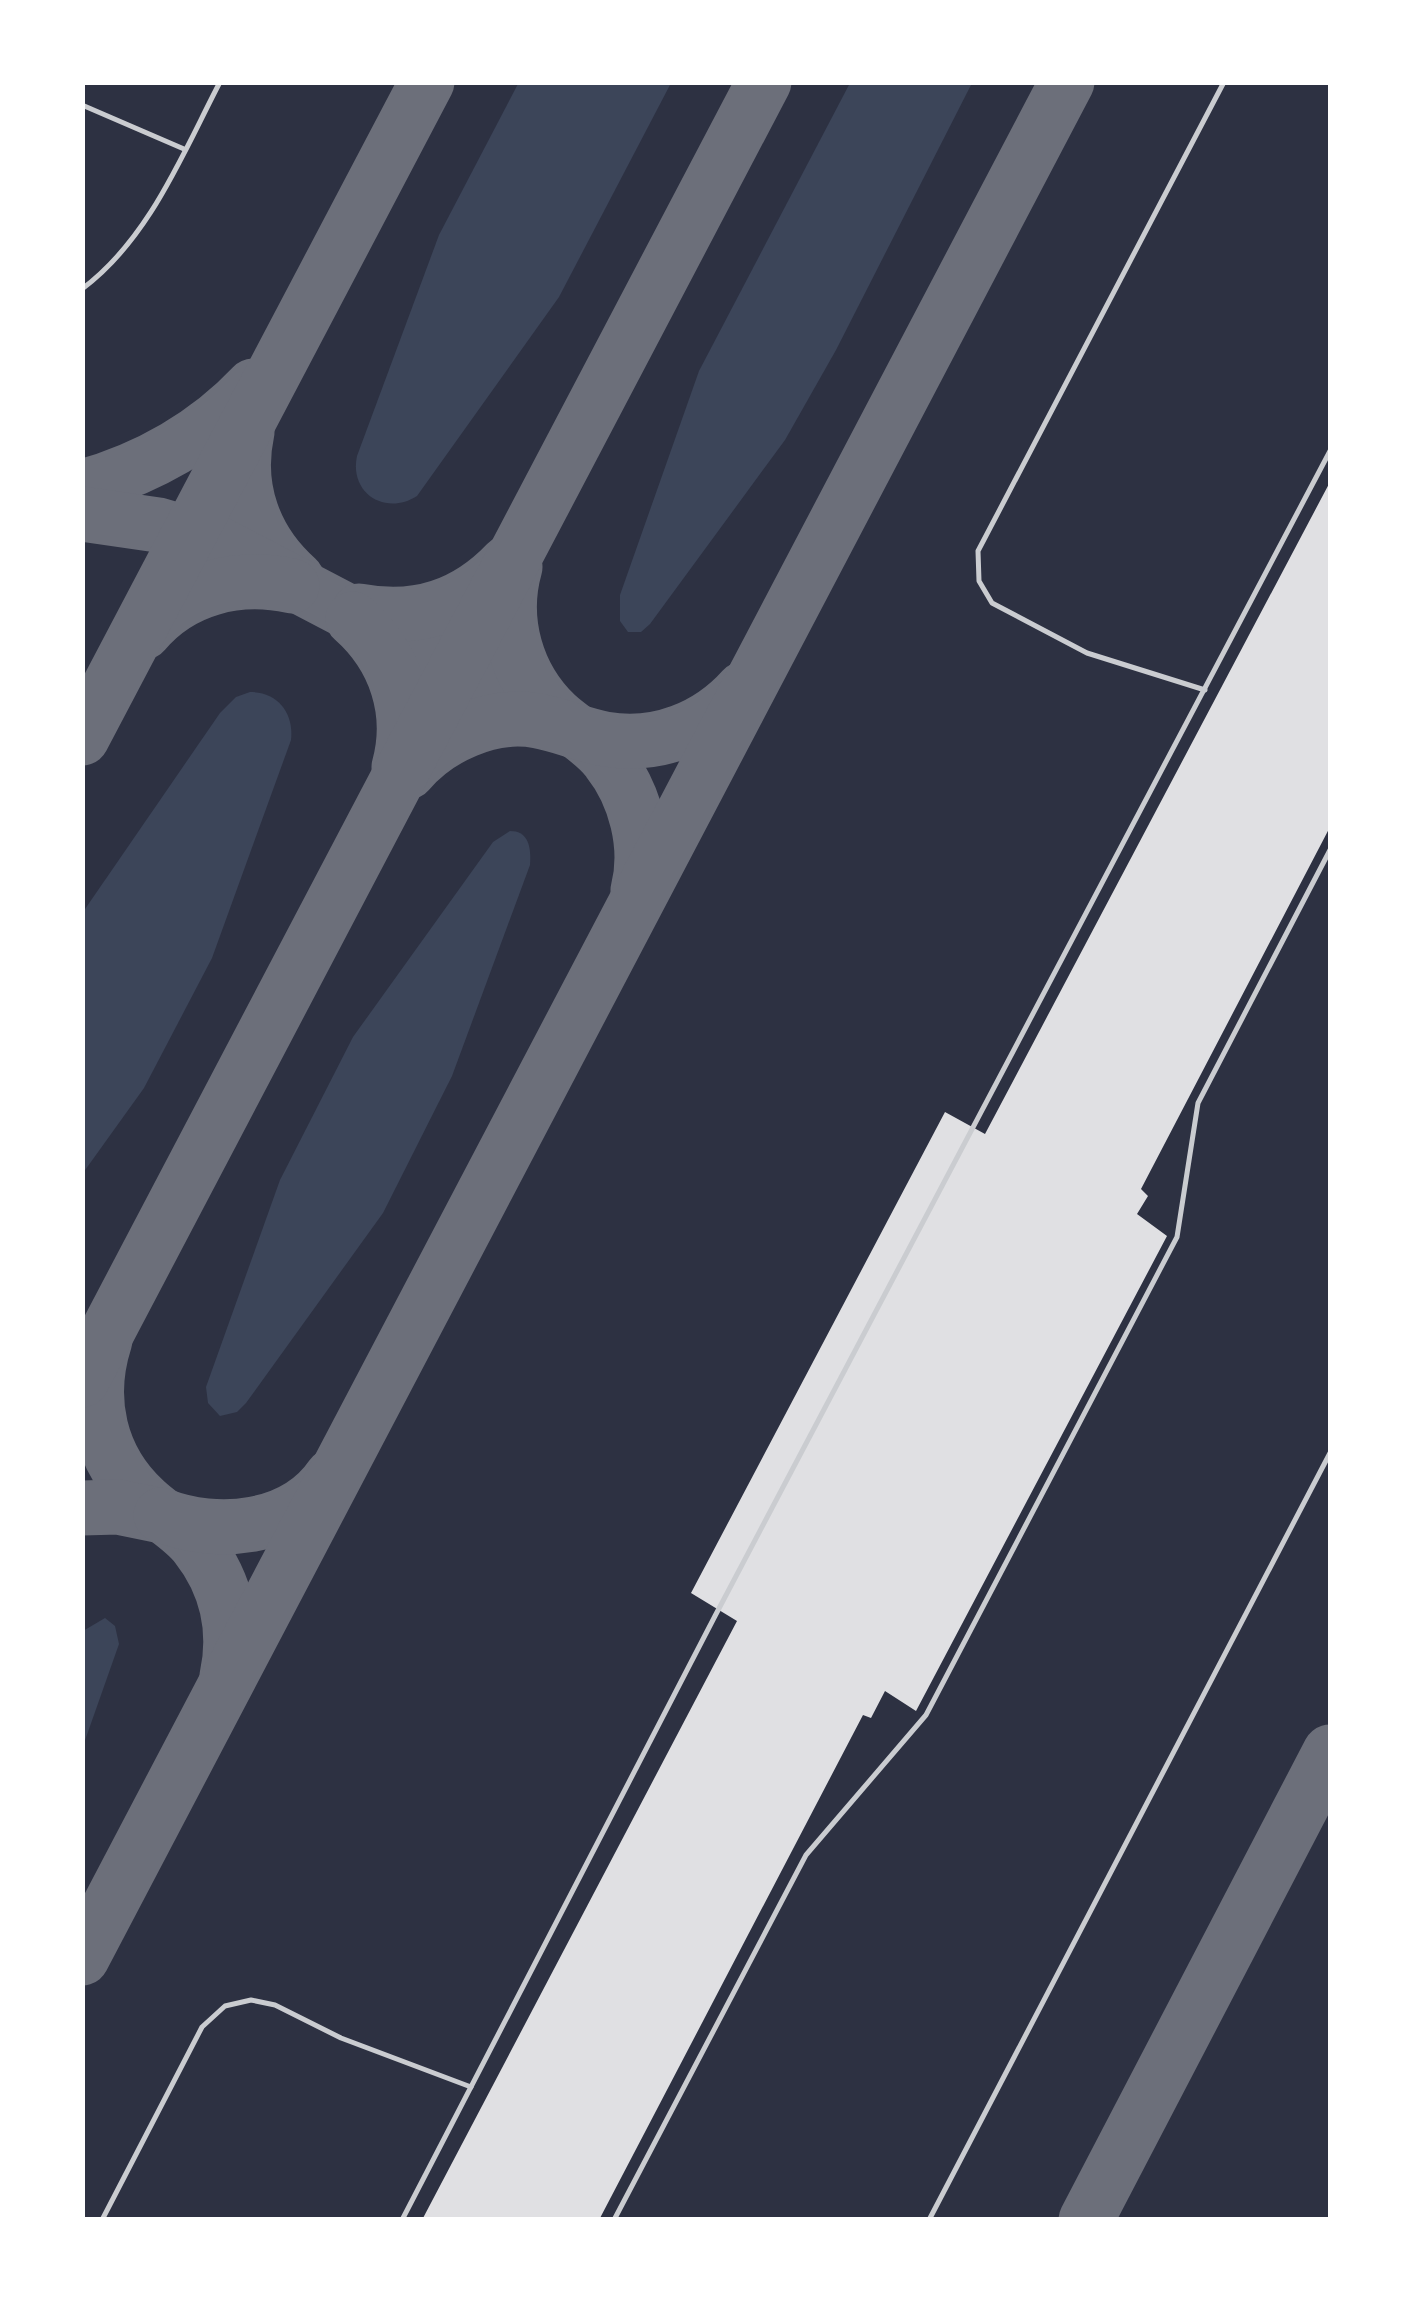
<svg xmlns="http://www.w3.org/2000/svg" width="1413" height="2302" viewBox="0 0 1413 2302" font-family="'Titillium Web',sans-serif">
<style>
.green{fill:#3c4559}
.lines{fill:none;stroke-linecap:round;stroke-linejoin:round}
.taxiway{stroke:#6c6f7a;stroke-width:55}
.building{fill:#e0e0e3}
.service{stroke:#caccd0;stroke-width:5}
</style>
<rect width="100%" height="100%" fill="#2d3142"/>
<g class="green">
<path d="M 519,82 L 671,83 L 559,297 L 417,496 C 386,516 349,494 357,456 L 439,235 Z"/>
<polygon points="850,83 972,83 836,350 785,440 650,624 641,632 628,632 620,621 620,595 699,371"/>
<path d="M 250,692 C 278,692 294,713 291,740 L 212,958 L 144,1088 L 83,1173 L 83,912 L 220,713 L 236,697 Z"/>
<path d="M 510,831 C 530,831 531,850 530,865 L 452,1076 L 383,1213 L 246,1403 L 237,1412 L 220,1416 L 208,1403 L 206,1387 L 280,1180 L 353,1037 L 493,842 Z"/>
<polygon points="105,1618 115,1626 119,1644 83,1746 83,1631"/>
</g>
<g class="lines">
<g class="taxiway">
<path d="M 247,432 C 235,488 254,541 297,579"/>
<path d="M 82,487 C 147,469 207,435 253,386"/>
<polyline points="82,514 158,525 213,541 574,730"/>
<path d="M 515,567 C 500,620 516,677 556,715 C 572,730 595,742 608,760 C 636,795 649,847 638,890"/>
<path d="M 359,611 C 417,622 466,606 507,563"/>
<path d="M 353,619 C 396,657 414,712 399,767"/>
<path d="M 144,632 C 181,588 238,574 292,586"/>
<polyline points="82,738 427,82"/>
<path d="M 408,772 C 438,737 491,712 538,721 C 561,725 582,735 605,739 C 657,748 708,728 743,689"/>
<path d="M 105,1340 C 86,1399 99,1459 145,1501 C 162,1517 183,1528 197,1546 C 227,1584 237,1630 227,1676"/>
<polyline points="82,1380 764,82"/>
<polyline points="82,1508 118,1507 162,1516"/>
<path d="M 161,1515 C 217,1537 295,1530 332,1476"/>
<polyline points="82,1958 1067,82"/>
<polyline points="1086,2220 1330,1752"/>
</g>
</g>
<polygon class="building" points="1330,482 1330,827 1141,1189 1148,1196 1137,1214 1167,1236 916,1711 885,1691 871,1718 863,1715 599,2220 422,2220 737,1621 691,1593 945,1112 985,1134"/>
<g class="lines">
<g class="service">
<polyline points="82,105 184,149"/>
<path d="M 82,289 C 149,239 182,155 220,82"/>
<polyline points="1205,690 1087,653 992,603 979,581 978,551 1224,82"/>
<polyline points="102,2220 202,2027 225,2006 251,2000 275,2005 341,2038 471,2087"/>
<polyline points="402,2220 715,1616 1330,451"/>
<polyline points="614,2220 806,1855 926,1715 1177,1237 1198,1103 1330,850"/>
<polyline points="929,2220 1330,1453"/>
</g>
</g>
<rect width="1413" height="2302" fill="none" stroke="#ffffff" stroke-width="170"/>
</svg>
